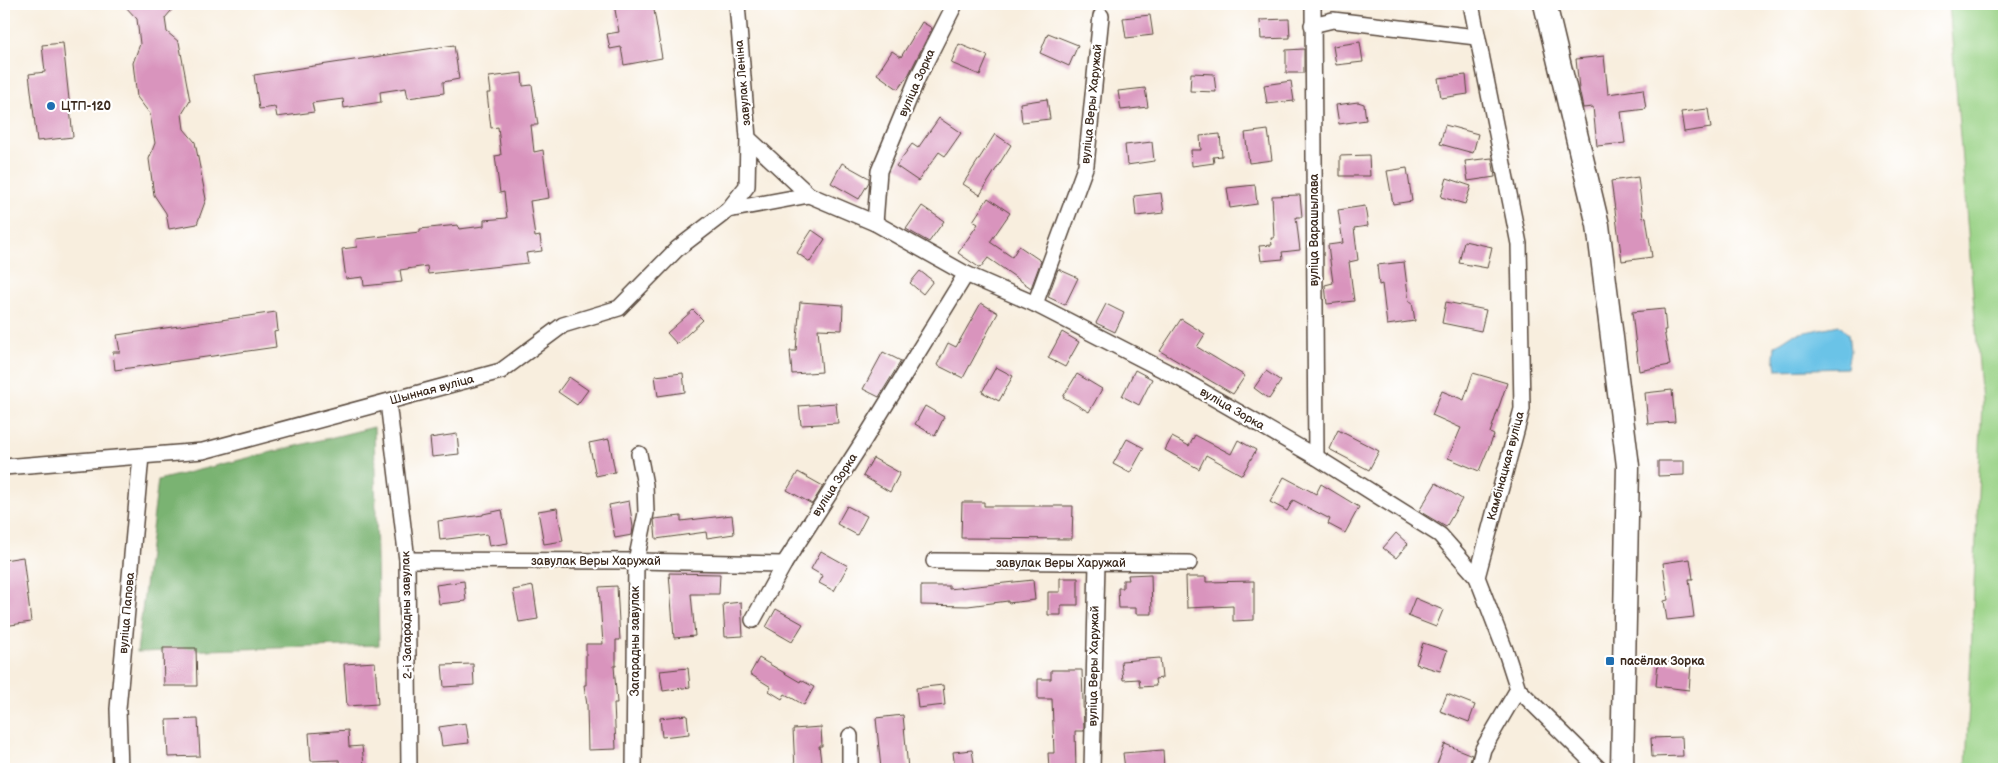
<svg xmlns="http://www.w3.org/2000/svg" width="2008" height="773" viewBox="0 0 2008 773" font-family="'Balsamiq Sans',sans-serif">
<style>
.green{fill:#98d184;stroke:#6a7e51}
.forest{fill:#7ab372;stroke:#5a6e48}
.water{fill:#6ac3e7;stroke:#527682}
.building{fill:#d994bd}
.lines{fill:none;stroke-linecap:round;stroke-linejoin:round}
.street-casing{stroke:#57473b;stroke-width:18}
.secondary-casing{stroke:#57473b;stroke-width:25}
.street{stroke:#fff;stroke-width:15}
.secondary{stroke:#fff;stroke-width:22}
.poi-dot{fill:#1f6fb2;stroke:#fff;stroke-width:2}
.labels{text-anchor:middle;dominant-baseline:central;stroke-width:4.5;stroke-linejoin:round;paint-order:stroke}
.street-label{font-size:12px;fill:#3b2a1e;stroke:#fff}
.poi-label{font-size:12px;font-weight:bold;fill:#3b2a1e;stroke:#fff;text-anchor:start}
</style>
<rect width="100%" height="100%" fill="#fff"/>
<filter id="ink" filterUnits="userSpaceOnUse"><feTurbulence type="fractalNoise" baseFrequency=".02" numOctaves="2"/><feDisplacementMap in="SourceGraphic" scale="10" xChannelSelector="R" yChannelSelector="G"/><feConvolveMatrix kernelMatrix="1 2 1 2 8 2 1 2 1" color-interpolation-filters="sRGB"/></filter>
<filter id="wash" filterUnits="userSpaceOnUse"><feTurbulence type="fractalNoise" baseFrequency=".0096" numOctaves="4" result="noise"/><feDisplacementMap in="SourceGraphic" scale="20" xChannelSelector="R" yChannelSelector="G"/><feGaussianBlur stdDeviation="1.12" result="paint"/><feColorMatrix in="noise" values="0 0 0 0 0 0 0 0 0 0 0 0 0 0 0 0 0 1.4 0 .05"/><feComposite in="paint" operator="in"/></filter>
<g filter="url(#wash)">
<rect width="100%" height="100%" fill="#f8eede"/>
<polygon class="green" points="1949,4 2004,4 2004,769 1966,769 1982,402"/>
<polygon class="forest" points="374,427 379,645 137,652 158,480"/>
<polygon class="water" points="1839,325 1848,334 1850,351 1847,368 1776,370 1774,357 1775,346 1792,335"/>
<g id="blocks">
<g class="building">
<polygon points="123,4 177,4 165,18 167,32 179,42 190,101 182,114 184,129 195,142 206,199 197,224 169,229 166,213 154,195 149,159 155,143 150,114 137,97 133,63 140,44 137,19"/>
<polygon points="614,4 653,4 662,58 624,65 621,47 610,49 607,34 619,32"/>
<polygon points="1150,15 1153,35 1126,38 1123,18"/>
<polygon points="1289,19 1290,38 1261,39 1260,20"/>
<polygon points="922,22 932,28 909,74 898,89 877,74 892,51 901,57"/>
<polygon points="1048,33 1078,45 1069,66 1040,53"/>
<polygon points="1360,42 1363,62 1336,65 1333,46"/>
<polygon points="63,43 73,137 37,141 29,74 45,72 42,45"/>
<polygon points="959,44 988,56 980,75 951,63"/>
<polygon points="454,45 459,79 443,82 444,93 408,98 406,88 380,92 381,102 344,108 343,99 312,103 314,112 277,117 275,107 259,109 254,75"/>
<polygon points="1304,49 1304,73 1286,73 1286,50"/>
<polygon points="1604,56 1608,94 1643,89 1646,109 1621,112 1625,143 1597,146 1593,107 1583,108 1579,89 1576,59"/>
<polygon points="522,73 523,86 532,85 538,125 531,125 534,152 543,150 549,198 530,201 535,237 540,236 542,251 526,253 528,263 428,274 427,266 400,270 402,282 364,286 363,277 346,279 342,249 357,247 356,239 420,232 420,229 458,225 459,229 484,226 484,220 507,218 504,192 500,193 495,156 501,155 498,127 491,128 487,93 491,93 489,77"/>
<polygon points="1191,73 1214,74 1216,92 1190,91"/>
<polygon points="1466,75 1468,94 1441,98 1438,78"/>
<polygon points="1291,81 1294,101 1267,104 1264,85"/>
<polygon points="1145,88 1148,107 1121,110 1118,91"/>
<polygon points="1047,99 1050,119 1022,122 1020,103"/>
<polygon points="1358,102 1364,104 1366,120 1339,124 1336,105"/>
<polygon points="1708,109 1711,128 1684,132 1681,112"/>
<polygon points="939,118 961,133 945,156 939,152 918,181 896,166 912,144 918,148"/>
<polygon points="1445,125 1478,134 1473,153 1440,144"/>
<polygon points="1268,130 1272,160 1249,163 1245,133"/>
<polygon points="995,134 1011,145 980,195 963,184"/>
<polygon points="1220,134 1222,156 1213,157 1214,163 1192,166 1191,150 1201,150 1200,136"/>
<polygon points="1152,142 1154,161 1127,165 1125,145"/>
<polygon points="1369,155 1370,176 1340,176 1340,156"/>
<polygon points="1492,158 1495,177 1468,181 1465,161"/>
<polygon points="842,163 869,178 869,182 859,199 831,183"/>
<polygon points="1407,168 1412,201 1393,204 1387,171"/>
<polygon points="1638,177 1643,218 1646,217 1652,257 1622,261 1611,181"/>
<polygon points="1447,178 1471,186 1465,204 1441,197"/>
<polygon points="1255,185 1257,204 1230,208 1227,188"/>
<polygon points="1161,193 1164,213 1136,216 1134,196"/>
<polygon points="1300,195 1302,217 1296,217 1300,250 1282,252 1283,259 1261,261 1259,246 1272,245 1271,238 1274,238 1272,196"/>
<polygon points="988,198 1010,213 990,242 1012,257 1019,246 1041,261 1031,288 988,258 980,268 958,253 978,224 973,221"/>
<polygon points="922,206 944,221 929,242 906,229"/>
<polygon points="1365,206 1368,226 1354,228 1358,260 1349,262 1354,301 1327,304 1325,285 1333,283 1328,245 1343,243 1338,210"/>
<polygon points="812,230 825,239 810,262 797,253"/>
<polygon points="1464,241 1492,247 1487,268 1459,263"/>
<polygon points="1404,262 1409,302 1412,302 1415,321 1387,325 1382,284 1379,285 1377,265"/>
<polygon points="1058,269 1078,278 1065,305 1048,297"/>
<polygon points="920,271 933,281 923,294 910,283"/>
<polygon points="800,302 843,305 842,330 818,329 822,372 792,374 790,351 796,351"/>
<polygon points="1446,302 1486,310 1481,331 1442,323"/>
<polygon points="981,303 998,313 963,378 937,365 948,343 956,347"/>
<polygon points="1106,304 1124,313 1115,332 1096,323"/>
<polygon points="1664,309 1666,330 1664,330 1670,365 1639,371 1632,312"/>
<polygon points="693,310 703,320 677,344 667,333"/>
<polygon points="276,312 278,331 274,332 276,347 115,370 113,352 120,352 117,335"/>
<polygon points="1181,319 1205,334 1197,347 1245,376 1233,394 1160,351"/>
<polygon points="1062,332 1079,342 1065,367 1048,358"/>
<polygon points="883,352 901,361 879,397 863,389"/>
<polygon points="996,367 1013,376 999,401 982,392"/>
<polygon points="1135,370 1152,379 1139,405 1122,396"/>
<polygon points="1266,371 1281,381 1269,399 1254,388"/>
<polygon points="683,373 685,392 658,396 655,376"/>
<polygon points="1473,373 1507,383 1490,433 1494,435 1479,471 1448,458 1461,428 1432,415 1442,391 1464,400"/>
<polygon points="1077,374 1102,389 1089,412 1063,397"/>
<polygon points="569,377 588,390 577,405 558,392"/>
<polygon points="1672,390 1675,422 1648,424 1645,393"/>
<polygon points="836,403 838,423 801,425 799,406"/>
<polygon points="925,406 944,417 935,436 915,424"/>
<polygon points="1338,430 1379,451 1369,470 1329,449"/>
<polygon points="457,434 459,454 432,457 430,438"/>
<polygon points="1195,435 1231,454 1238,440 1256,450 1242,475 1206,455 1199,469 1165,450 1172,437 1189,446"/>
<polygon points="609,439 615,472 596,476 589,443"/>
<polygon points="1127,439 1144,448 1130,473 1113,464"/>
<polygon points="873,458 900,473 890,492 863,476"/>
<polygon points="1658,461 1684,461 1684,475 1658,476"/>
<polygon points="798,472 823,486 812,504 787,490"/>
<polygon points="1284,477 1316,494 1321,484 1359,507 1345,533 1328,524 1330,519 1293,500 1287,511 1270,502"/>
<polygon points="1436,483 1462,499 1446,527 1419,511"/>
<polygon points="629,501 633,527 632,535 615,538 609,505"/>
<polygon points="962,502 984,502 984,506 1073,506 1072,539 961,538"/>
<polygon points="847,506 867,516 857,535 837,524"/>
<polygon points="557,508 563,541 544,544 538,511"/>
<polygon points="502,510 508,543 489,546 487,534 440,540 438,521 483,515 483,514"/>
<polygon points="732,515 734,534 707,538 706,532 656,539 654,519 681,516 681,521"/>
<polygon points="1396,533 1408,544 1396,558 1383,548"/>
<polygon points="821,551 848,566 834,591 819,583 823,576 811,569"/>
<polygon points="23,557 31,622 4,626 4,560"/>
<polygon points="1690,559 1693,579 1689,579 1694,617 1667,620 1664,601 1668,600 1663,563"/>
<polygon points="669,573 720,574 719,594 691,594 695,636 674,638"/>
<polygon points="1151,574 1152,614 1136,614 1136,608 1119,608 1118,588 1123,588 1123,580 1129,580 1128,575"/>
<polygon points="1186,577 1206,577 1206,582 1254,581 1254,620 1233,621 1233,606 1187,608"/>
<polygon points="1060,578 1078,578 1078,605 1061,605 1061,615 1048,615 1048,592 1060,592"/>
<polygon points="1033,580 1035,600 1008,603 1008,601 968,606 921,605 921,586 949,586 949,589"/>
<polygon points="464,581 466,601 439,604 436,585"/>
<polygon points="533,586 538,619 519,622 513,590"/>
<polygon points="617,586 620,640 616,640 616,666 614,666 617,703 614,703 616,749 588,750 587,705 584,685 586,685 586,644 603,644 599,587"/>
<polygon points="1415,598 1443,610 1436,627 1408,616"/>
<polygon points="741,602 743,636 725,637 723,604"/>
<polygon points="776,609 803,624 792,642 766,627"/>
<polygon points="1423,643 1447,651 1440,671 1416,664"/>
<polygon points="163,648 196,648 197,686 164,686"/>
<polygon points="759,658 800,682 801,680 814,687 804,705 785,694 782,699 769,691 771,687 750,674"/>
<polygon points="1160,658 1162,678 1155,679 1156,686 1140,687 1139,679 1123,680 1121,661"/>
<polygon points="1658,661 1691,665 1689,690 1656,686"/>
<polygon points="375,662 378,704 347,706 344,664"/>
<polygon points="473,664 474,685 444,687 442,665"/>
<polygon points="688,668 690,687 663,691 660,671"/>
<polygon points="1051,670 1082,670 1084,731 1075,731 1076,769 1049,769 1048,753 1054,753 1052,699 1038,699 1038,679 1051,679"/>
<polygon points="943,685 945,705 918,708 916,688"/>
<polygon points="1447,694 1475,705 1469,722 1440,711"/>
<polygon points="687,715 689,734 662,737 660,718"/>
<polygon points="903,715 908,769 881,769 876,718"/>
<polygon points="198,719 200,756 168,757 166,720"/>
<polygon points="466,723 469,743 442,746 439,727"/>
<polygon points="821,727 822,746 819,746 822,769 795,769 793,729"/>
<polygon points="348,730 349,747 362,746 364,765 340,767 339,760 311,761 309,733"/>
<polygon points="1682,737 1683,756 1652,757 1651,738"/>
<polygon points="1445,744 1472,755 1468,769 1435,769"/>
<polygon points="972,750 975,769 955,769 953,752"/>
<polygon points="1163,750 1164,769 1125,769 1123,753"/>
</g>
</g>
</g>
<g filter="url(#ink)">
<use href="#blocks" fill-opacity="0" stroke="#57473b" stroke-width="1"/>
<g class="lines">
<g class="street-casing">
<g id="street">
<polyline points="737,4 748,138 809,195 875,223 966,274 1035,304 1179,378 1316,457 1440,535 1477,577"/>
<polyline points="1313,4 1316,457"/>
<polyline points="1471,4 1519,244 1522,409 1477,577 1507,655 1518,689 1599,769"/>
<polyline points="1312,25 1333,20 1476,37"/>
<polyline points="728,210 747,186 748,138"/>
<polyline points="875,223 879,171 918,77 955,4"/>
<polyline points="1035,304 1086,165 1101,16"/>
<polyline points="388,402 407,560 409,769"/>
<polyline points="4,467 203,451 501,371 563,325 619,308 677,249 728,210 809,195"/>
<polyline points="407,560 636,561 784,564"/>
<polyline points="934,561 1189,563"/>
<polyline points="753,620 784,564 864,440 966,274"/>
<polyline points="120,769 118,709 141,456"/>
<polyline points="634,769 636,561 646,513 645,485 639,454"/>
<polyline points="850,769 850,736"/>
<polyline points="1092,769 1097,563"/>
<polyline points="1478,769 1483,749 1518,689"/>
</g>
</g>
<g class="secondary-casing">
<polyline id="secondary" points="1545,4 1598,225 1628,466 1622,769"/>
</g>
<use href="#street" class="street"/>
<use href="#secondary" class="secondary"/>
</g>
</g>
<g class="poi-dot">
<circle cx="51" cy="106" r="5"/>
<rect x="1605" y="656" width="10" height="10" rx="2.5"/>
</g>
<g class="labels">
<g class="street-label">
<text transform="translate(743 83) rotate(-95)">завулак Леніна</text>
<text transform="translate(917 83) rotate(-66)">вуліца Зорка</text>
<text transform="translate(1092 104) rotate(-84)">вуліца Веры Харужай</text>
<text transform="translate(1314 230) rotate(-90)">вуліца Варашылава</text>
<text transform="translate(432 390) rotate(-15)">Шынная вуліца</text>
<text transform="translate(1232 409) rotate(30)">вуліца Зорка</text>
<text transform="translate(1506 466) rotate(-75)">Камбінацкая вуліца</text>
<text transform="translate(835 485) rotate(-57)">вуліца Зорка</text>
<text x="596" y="561">завулак Веры Харужай</text>
<text x="1061" y="563">завулак Веры Харужай</text>
<text transform="translate(127 613) rotate(-85)">вуліца Папова</text>
<text transform="translate(407 615) rotate(-91)">2-і Загарадны завулак</text>
<text transform="translate(635 641) rotate(-90)">Загарадны завулак</text>
<text transform="translate(1094 666) rotate(-89)">вуліца Веры Харужай</text>
</g>
<g class="poi-label">
<text x="61" y="106">ЦТП-120</text>
<text x="1620" y="661">пасёлак Зорка</text>
</g>
</g>
<rect width="2008" height="773" fill="none" stroke="#fff" stroke-width="20"/>
</svg>
